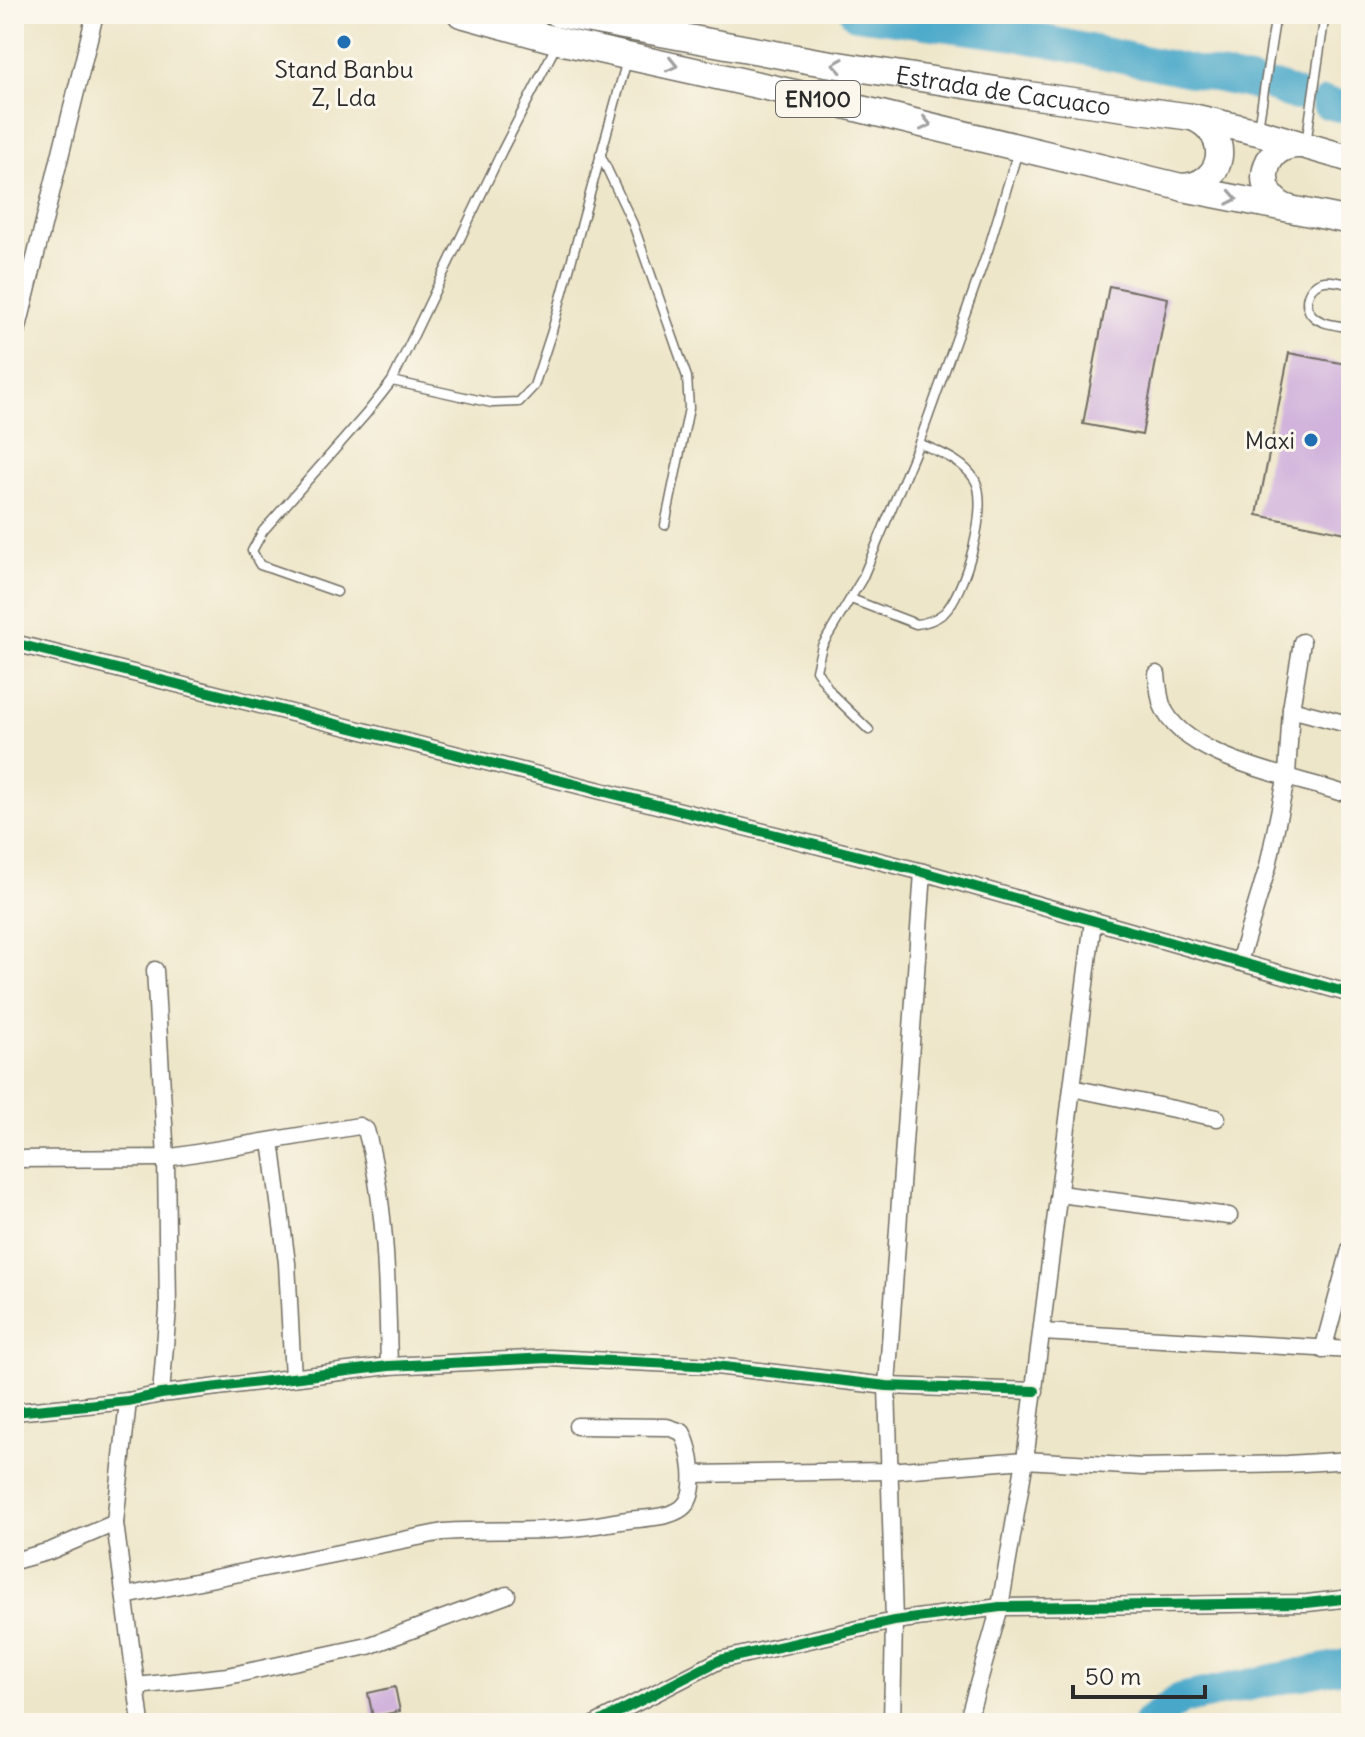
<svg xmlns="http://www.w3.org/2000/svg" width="1365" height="1737" viewBox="0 0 1365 1737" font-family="Delius,sans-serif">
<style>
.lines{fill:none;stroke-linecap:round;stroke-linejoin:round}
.river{stroke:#4aa8c9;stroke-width:32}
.building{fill:#d1b3dc}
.service-casing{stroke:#6f6c62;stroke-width:11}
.minor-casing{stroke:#6f6c62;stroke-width:19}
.tertiary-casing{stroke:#6f6c62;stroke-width:23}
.trunk-casing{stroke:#6f6c62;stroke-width:29}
.service{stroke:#fff;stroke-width:8}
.minor{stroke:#fff;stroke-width:16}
.tertiary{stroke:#fff;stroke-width:20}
.trunk{stroke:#fff;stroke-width:26}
.cycleway-casing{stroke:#fbf7ec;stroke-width:15}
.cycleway{stroke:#00873e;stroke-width:10}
.oneway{stroke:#a0a0a0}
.poi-dot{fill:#1f6fb2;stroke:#fbf7ec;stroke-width:3}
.labels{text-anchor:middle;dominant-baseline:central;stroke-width:6;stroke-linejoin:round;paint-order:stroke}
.shield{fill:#fbf7ec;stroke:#696865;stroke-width:2}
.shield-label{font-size:22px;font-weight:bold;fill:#2b2b2b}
.poi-label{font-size:24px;fill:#2b2b2b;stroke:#fbf7ec}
.street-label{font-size:24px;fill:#2b2b2b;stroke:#fbf7ec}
</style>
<rect width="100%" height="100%" fill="#fbf7ec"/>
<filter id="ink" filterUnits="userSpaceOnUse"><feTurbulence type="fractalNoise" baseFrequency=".0125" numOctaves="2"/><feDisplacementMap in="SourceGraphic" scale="16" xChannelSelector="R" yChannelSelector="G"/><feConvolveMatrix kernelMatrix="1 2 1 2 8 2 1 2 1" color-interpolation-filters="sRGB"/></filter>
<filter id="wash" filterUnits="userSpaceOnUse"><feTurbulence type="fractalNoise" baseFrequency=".006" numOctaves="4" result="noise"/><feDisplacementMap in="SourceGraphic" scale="32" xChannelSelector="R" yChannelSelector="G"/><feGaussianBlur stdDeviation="1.8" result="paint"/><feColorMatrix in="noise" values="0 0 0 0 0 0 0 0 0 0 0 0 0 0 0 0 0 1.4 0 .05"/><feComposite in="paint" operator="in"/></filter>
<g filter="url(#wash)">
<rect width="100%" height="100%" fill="#eee6c9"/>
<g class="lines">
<g class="river">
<polyline points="856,14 1016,35 1254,84"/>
<polyline points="1275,87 1296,95"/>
<polyline points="1327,103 1351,109"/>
<polyline points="1149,1723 1180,1699 1351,1664"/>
</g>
</g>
<g id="blocks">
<g class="building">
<polygon points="1109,286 1168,298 1142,435 1083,424"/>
<polygon points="1289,353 1351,365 1351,534 1257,515"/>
<polygon points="395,1687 400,1711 373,1717 368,1693"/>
</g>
</g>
</g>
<g filter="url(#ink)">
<use href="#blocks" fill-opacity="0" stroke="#6f6c62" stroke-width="2"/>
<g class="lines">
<g class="service-casing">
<g id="service">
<polyline points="1258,128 1276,14"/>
<polyline points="1306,144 1325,14"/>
<polyline points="600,154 633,224 687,377 689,408 665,525"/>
<path d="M 1351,285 C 1343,283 1333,280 1325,281 C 1308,283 1301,305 1313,316 C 1322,325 1339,325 1351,328"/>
<polyline points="392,381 492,403 519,402 534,386 552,331 627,60"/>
<polyline points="337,592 260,565 252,551 263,531 366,414 392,381 502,151 556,46"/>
<path d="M 851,599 L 916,624 C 927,623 935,620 944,613 C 965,593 990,505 975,480 C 963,460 938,452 919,443"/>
<polyline points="869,730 833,695 816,670 822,646 862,579 919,443 988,250 1018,151"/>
</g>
</g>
<g class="minor-casing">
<g id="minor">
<polyline points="14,344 95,14"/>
<polyline points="14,643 923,872 1351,994"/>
<path d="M 1157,674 C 1158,684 1159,696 1162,705 C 1181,757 1290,776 1339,792"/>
<polyline points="1291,709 1351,725"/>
<polyline points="1239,962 1268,866 1287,775 1291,709 1302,642"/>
<polyline points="155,970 166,1158 168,1309 161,1394"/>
<polyline points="1072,1088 1217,1118"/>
<polyline points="271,1141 287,1263 293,1378"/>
<path d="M 14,1159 L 166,1158 L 359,1126 L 366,1130 C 387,1206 387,1287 389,1366"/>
<polyline points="1059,1194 1229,1216"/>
<polyline points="1042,1332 1351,1350"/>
<polyline points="1323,1350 1351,1246"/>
<polyline points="128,1401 115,1523 141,1723"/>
<polyline points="14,1412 128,1401 161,1394 389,1366 549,1358 716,1366 887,1386 1035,1391"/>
<polyline points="693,1474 889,1471 1025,1460 1142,1467 1288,1464 1351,1460"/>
<polyline points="14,1561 50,1551 115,1523"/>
<path d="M 125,1596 L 443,1532 C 482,1529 522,1532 561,1529 C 583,1528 606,1523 628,1520 C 645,1518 669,1518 682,1508 C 700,1494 691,1448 682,1432 L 667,1427 L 577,1426"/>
<polyline points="137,1686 228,1676 368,1646 507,1595"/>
<polyline points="597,1723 720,1660 894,1621 1000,1607 1307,1603 1351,1598"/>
<polyline points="892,1723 894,1621 887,1386 923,872"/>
<polyline points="967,1723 1000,1607 1025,1460 1093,921"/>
</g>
</g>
<g class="tertiary-casing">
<polyline id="tertiary" points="652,14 675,38"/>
</g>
<g class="trunk-casing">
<g id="trunk">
<path d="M 461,14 L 559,41 L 803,95 L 1181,187 C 1226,186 1233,133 1192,117"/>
<path id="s1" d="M 558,14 L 813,61 L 1021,94 L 1192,117 L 1258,132 L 1351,159"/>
<polyline points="1183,188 1351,221"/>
<path d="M 1290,209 C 1251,197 1260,142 1301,145"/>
</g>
</g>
<use href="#service" class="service"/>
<use href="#minor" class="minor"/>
<use href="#tertiary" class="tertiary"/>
<use href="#trunk" class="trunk"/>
<g class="cycleway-casing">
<g id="cycleway">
<polyline points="14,643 923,872 1351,994"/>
<polyline points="14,1412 128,1401 161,1394 389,1366 549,1358 716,1366 887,1386 1035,1391"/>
<polyline points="597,1723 720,1660 894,1621 1000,1607 1307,1603 1351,1598"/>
</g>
</g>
<use href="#cycleway" class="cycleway"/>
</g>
<defs><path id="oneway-chevron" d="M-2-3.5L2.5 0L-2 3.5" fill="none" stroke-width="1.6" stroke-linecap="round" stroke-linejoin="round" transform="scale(2)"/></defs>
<g class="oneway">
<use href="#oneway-chevron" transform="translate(672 65) rotate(13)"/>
<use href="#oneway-chevron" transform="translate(838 65) rotate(-171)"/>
<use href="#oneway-chevron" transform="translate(926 124) rotate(13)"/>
<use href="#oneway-chevron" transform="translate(1232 198) rotate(11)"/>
</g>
</g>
<g class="poi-dot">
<circle cx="344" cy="42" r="8"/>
<circle cx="1311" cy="440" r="8"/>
</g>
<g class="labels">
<rect class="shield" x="776" y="81" width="84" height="36" rx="6"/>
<g class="shield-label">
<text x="818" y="99">EN100</text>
</g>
<g class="poi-label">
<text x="344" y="69">Stand Banbu<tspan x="344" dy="28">Z, Lda</tspan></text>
<text x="1295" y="440" text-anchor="end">Maxi</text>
</g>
<g class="street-label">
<text stroke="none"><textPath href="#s1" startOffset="452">Estrada de Cacuaco</textPath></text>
</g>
</g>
<rect width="1365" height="1737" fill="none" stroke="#fbf7ec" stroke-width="48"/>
<path d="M1073 1685v12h132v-12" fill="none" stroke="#2b2b2b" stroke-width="4"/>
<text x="1085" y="1685" font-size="24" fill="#2b2b2b" stroke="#fbf7ec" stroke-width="6" paint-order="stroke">50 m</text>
</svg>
